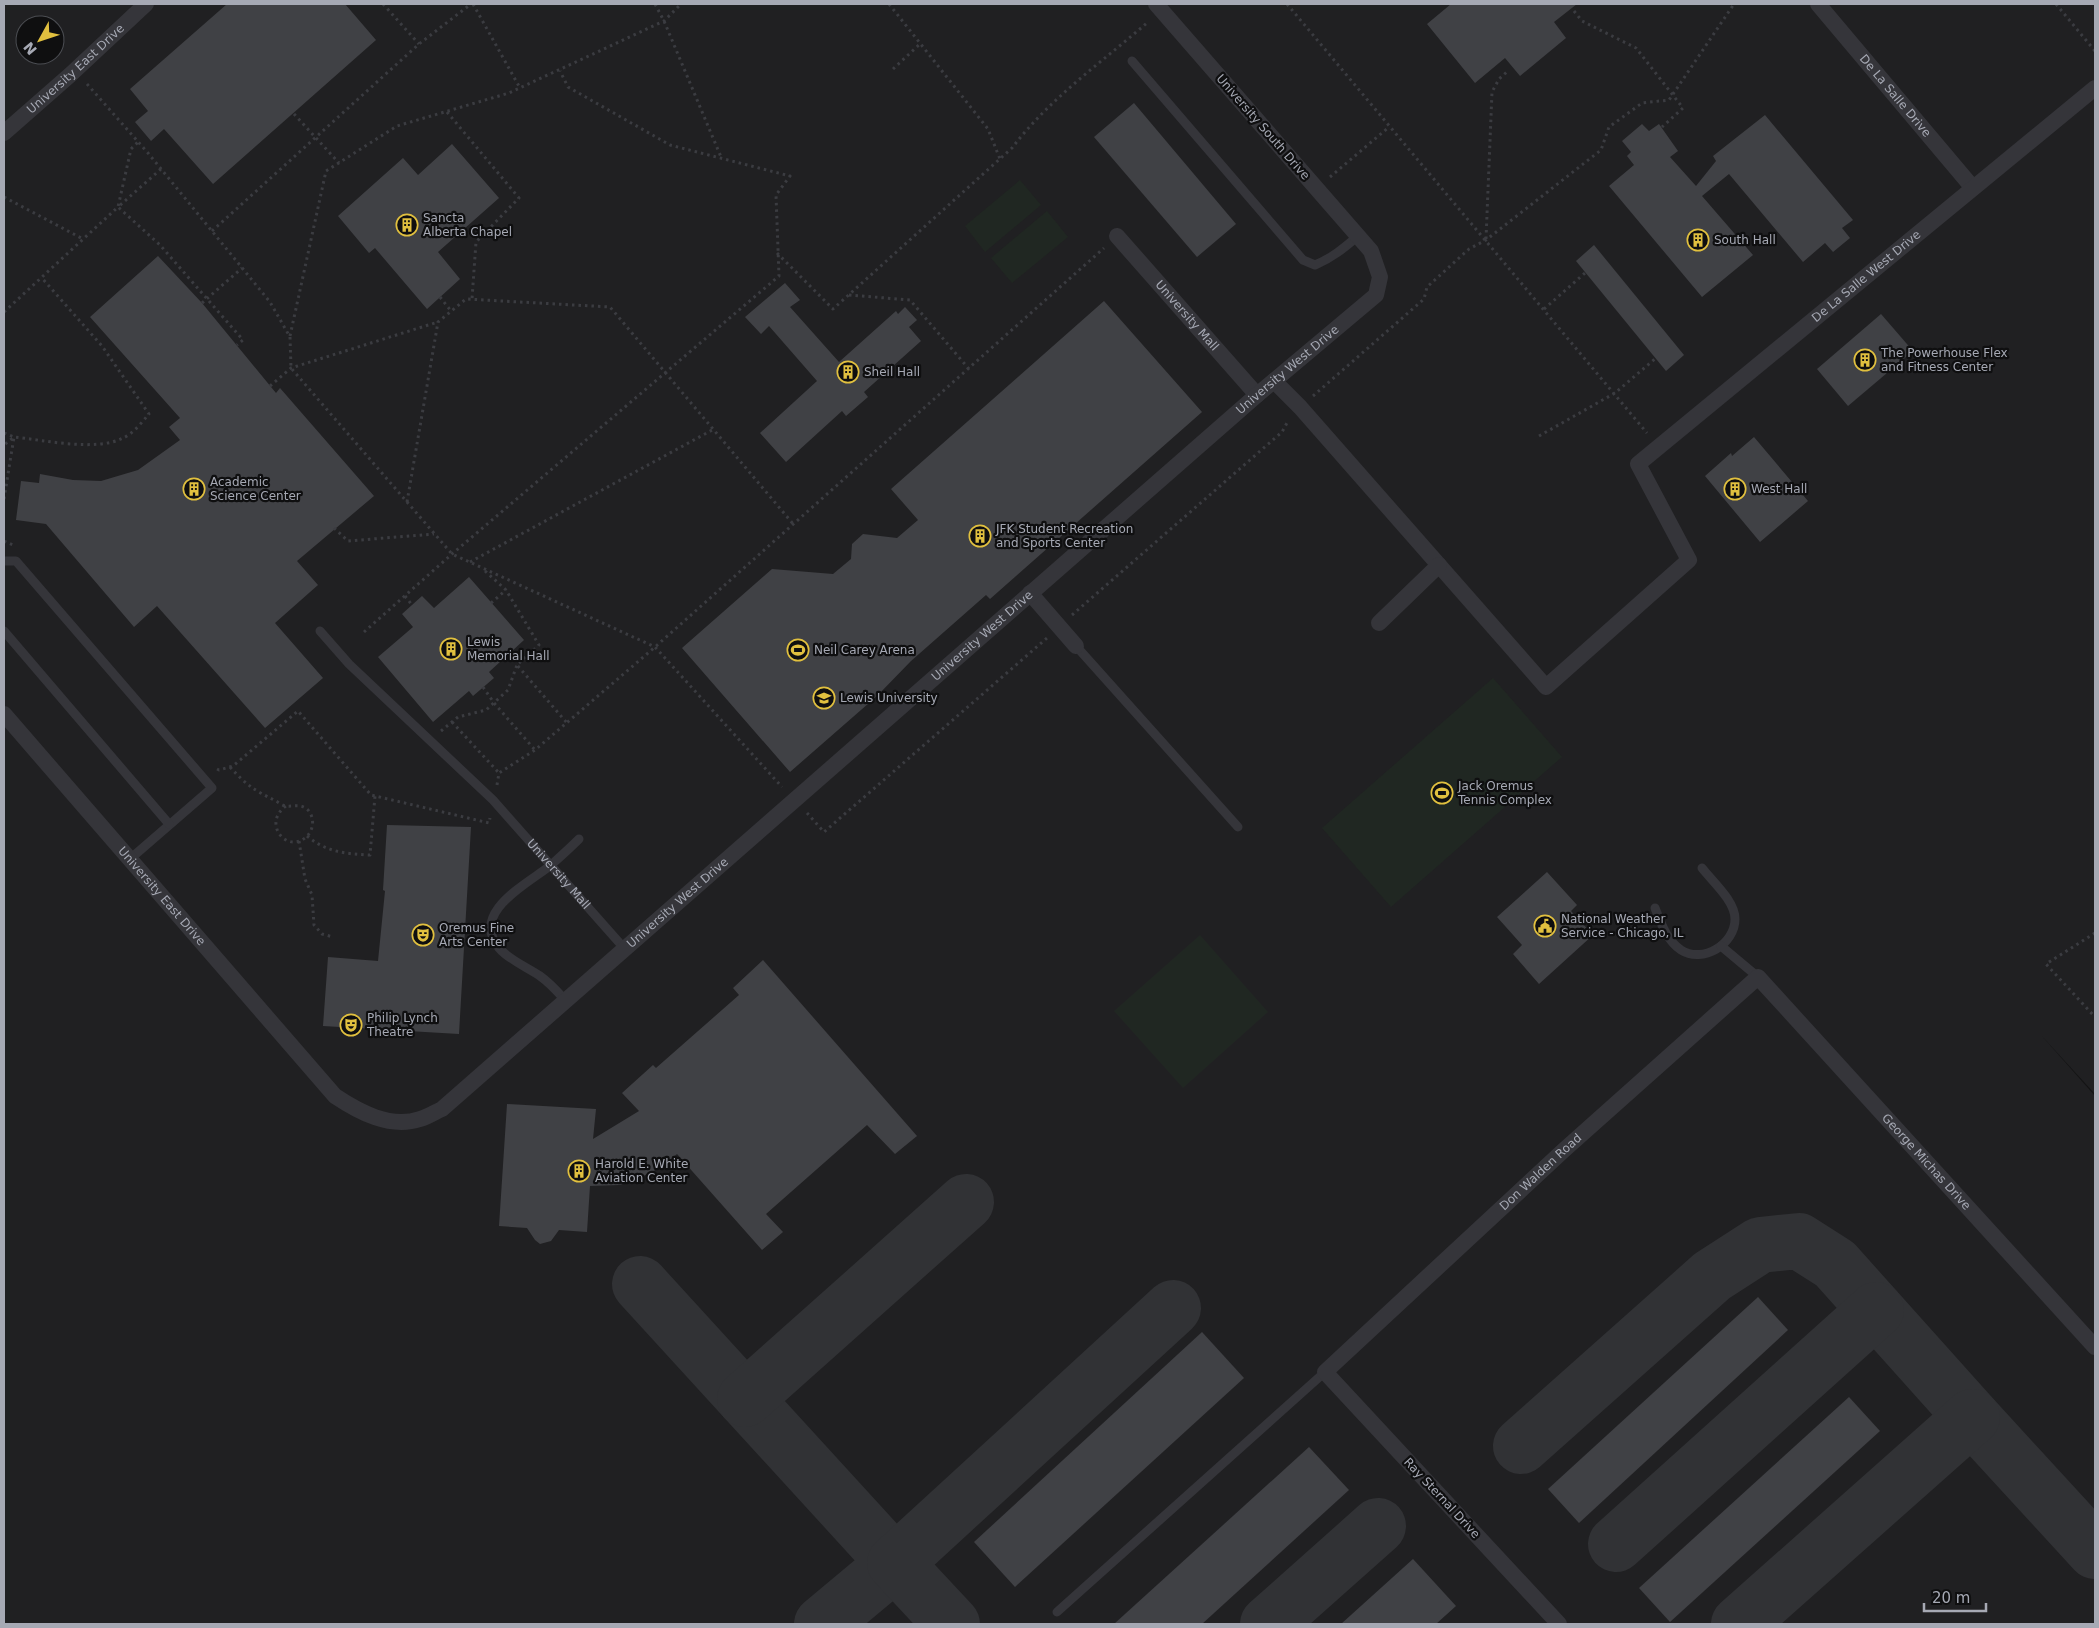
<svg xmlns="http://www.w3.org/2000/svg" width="2099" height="1628" viewBox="0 0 2099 1628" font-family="'DejaVu Sans',sans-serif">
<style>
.built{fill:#202022;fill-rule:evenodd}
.green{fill:#202722}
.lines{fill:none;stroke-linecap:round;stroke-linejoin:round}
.taxiway{stroke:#313235;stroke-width:56}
.building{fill:#404145}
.path{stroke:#3b3c41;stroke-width:3;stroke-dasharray:2.5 4;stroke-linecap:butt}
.service{stroke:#35353a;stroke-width:9}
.minor{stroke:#35353a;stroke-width:16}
.labels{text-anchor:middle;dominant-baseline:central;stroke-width:4.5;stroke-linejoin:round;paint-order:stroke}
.street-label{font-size:12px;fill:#a6a9b4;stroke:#0f0f10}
.poi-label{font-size:12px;fill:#a6a9b4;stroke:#0f0f10;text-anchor:start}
</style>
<rect width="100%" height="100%" fill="#141415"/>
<path class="built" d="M 4,4 L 2095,4 L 2095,1094 L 2041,1035 L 2095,1096 L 2095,1624 L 4,1624 ZM 25,25 L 55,25 L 55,55 L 25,55 Z"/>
<g class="green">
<polygon points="1020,180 1041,205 985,252 965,226"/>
<polygon points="1047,211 1068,237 1012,283 991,258"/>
<polygon points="1493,678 1562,757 1391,907 1322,828"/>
<polygon points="1200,935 1268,1012 1183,1088 1114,1011"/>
</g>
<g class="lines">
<g class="taxiway">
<polyline points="640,1284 895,1563 822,1624"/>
<polyline points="745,1399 966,1202"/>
<polyline points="1521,1446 1712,1276 1760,1245 1799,1241 1835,1264 1972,1417 2095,1551"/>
<polyline points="1616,1544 1876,1310"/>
<polyline points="952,1624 895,1563 1173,1308"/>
<polyline points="1268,1624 1378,1526"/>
<polyline points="1739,1624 1972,1417"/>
</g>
</g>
<g class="building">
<polygon points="227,4 345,4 376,40 213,184 164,129 151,141 135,122 148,111 130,89"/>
<polygon points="1451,4 1577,4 1554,22 1566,38 1520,76 1505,58 1475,83 1427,24"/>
<polygon points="1134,103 1236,224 1197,257 1094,137"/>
<polygon points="1765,115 1853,220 1842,228 1850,238 1833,252 1825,243 1803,262 1729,174 1702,196 1753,255 1702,297 1609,186 1634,165 1627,156 1631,152 1622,141 1642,124 1649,131 1659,124 1678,151 1670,157 1696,186 1716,161 1713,156"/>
<polygon points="452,144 499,198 438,252 460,279 427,309 375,248 369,253 338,216 403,158 418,175"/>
<polygon points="1594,245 1684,355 1666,371 1576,261"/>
<polygon points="158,256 202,303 276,393 280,388 374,496 297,561 318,585 275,623 323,678 265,728 157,606 134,627 46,524 16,520 21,481 39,483 40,474 73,480 101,481 138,470 180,440 169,427 180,418 90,317"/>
<polygon points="785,283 800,300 790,307 839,362 896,311 898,314 905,307 917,320 909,327 921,341 864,392 868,397 846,416 842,411 786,462 760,433 817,381 769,326 761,334 745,317"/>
<polygon points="1104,301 1202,412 990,599 986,595 911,661 877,696 790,772 682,648 772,569 833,574 851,559 852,544 863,534 897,538 918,520 891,489"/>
<polygon points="1881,314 1913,351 1848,406 1817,369"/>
<polygon points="1754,437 1808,501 1760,542 1705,476 1731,453 1732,456"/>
<polygon points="469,577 524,640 489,672 494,678 473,696 469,691 433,722 378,657 413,627 402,614 422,596 434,608"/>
<polygon points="387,825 471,827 459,1034 323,1026 328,957 378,961 385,891 383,890"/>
<polygon points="1547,872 1577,905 1571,911 1593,935 1539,984 1513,954 1522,945 1497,917"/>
<polygon points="763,960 917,1136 895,1154 867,1125 766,1214 783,1232 762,1250 677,1154 663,1166 634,1181 619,1185 590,1186 587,1232 559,1230 551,1241 540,1244 535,1240 527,1228 499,1226 507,1104 596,1109 593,1139 639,1111 622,1093 653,1065 656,1068 739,995 733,988"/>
<polygon points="1758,1297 1788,1330 1579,1523 1548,1489"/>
<polygon points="1202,1332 1244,1378 1015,1587 974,1542"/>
<polygon points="1849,1397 1880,1431 1670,1622 1639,1588"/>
<polygon points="1309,1447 1349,1490 1202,1624 1114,1624"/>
<polygon points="1413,1559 1456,1606 1436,1624 1341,1624"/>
</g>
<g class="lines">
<g class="path">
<polyline points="383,4 419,44"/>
<polyline points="473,4 520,88"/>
<polyline points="655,4 664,21 721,157"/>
<polyline points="889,4 988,129 1000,159"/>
<polyline points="1287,4 1647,433"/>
<polyline points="2056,4 2095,51"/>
<polyline points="1574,11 1582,21 1636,48 1683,108 1662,127"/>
<polyline points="893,69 921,43"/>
<polyline points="87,84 148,153 270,302 290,337 291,368 452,554 655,647 782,787"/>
<polyline points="447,112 519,198 476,242 472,299"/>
<polyline points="294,114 339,163"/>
<polyline points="161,169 118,207 160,245 243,340 237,345"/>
<polyline points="1330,177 1389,127"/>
<polyline points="4,197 83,239"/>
<polyline points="212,231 419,44 471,4"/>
<polyline points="1486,239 1492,92 1499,79 1509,70"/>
<path d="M 777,253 L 833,309 L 1012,148 C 1049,99 1102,62 1148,22"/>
<polyline points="849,295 910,300 969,369"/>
<polyline points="440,297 451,311"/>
<polyline points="202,303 242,268"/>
<polyline points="1544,309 1585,273"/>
<polyline points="4,312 118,207 131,149 138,142"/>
<polyline points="290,336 326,171 397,126 509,93 664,21 681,4"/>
<polyline points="270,386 291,368 438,322"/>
<polyline points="1313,396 1424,299 1427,287 1469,249 1486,240 1601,150 1609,127 1642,103 1669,100 1734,4"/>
<polyline points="4,433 14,437 4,445"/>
<polyline points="1539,436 1615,393 1656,358"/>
<path d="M 4,499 L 14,437 C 44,440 96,452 123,438 C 133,434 142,422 149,414 L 102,346 L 41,277"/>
<polyline points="407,502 438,322 466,299 610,307 794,525"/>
<polyline points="334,528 348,541 434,534"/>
<polyline points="4,541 13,545"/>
<polyline points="470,562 714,429"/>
<polyline points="485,571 506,590 539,645 517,665 567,723"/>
<polyline points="405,596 412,605"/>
<polyline points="491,603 506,590"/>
<polyline points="1072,615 1282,432 1288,421"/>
<polyline points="364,632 452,554 779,276 776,195 790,176 670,145 568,87 560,71"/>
<polyline points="483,687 494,703 535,750"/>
<polyline points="452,722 499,773"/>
<polyline points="441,731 458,717 486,710 508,690 517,665"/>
<path d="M 230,767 C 246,785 254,790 276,801 C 278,802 283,806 286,806 C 294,807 300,803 308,810 C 315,818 314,831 305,838 C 286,853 262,823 286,806"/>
<polyline points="217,769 219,770 233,766 298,711 371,795 489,823 490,818"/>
<polyline points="497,785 499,773 535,750 655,647 1104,248"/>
<polyline points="807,813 824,832 1047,638"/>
<path d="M 307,836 C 326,852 346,854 370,855 L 375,796"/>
<polyline points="299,841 305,879 312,895 314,925 322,934 333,937"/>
<polyline points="2095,933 2046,964 2095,1017"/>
</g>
<g class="service">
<path d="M 1132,61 L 1303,260 L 1315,265 C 1332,258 1344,248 1358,236"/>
<polyline points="4,561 16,561 212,788 130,859"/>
<polyline points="4,631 169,824"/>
<path id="s1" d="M 320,631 L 349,664 L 493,800 L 624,948"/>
<polyline points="1076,646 1238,827"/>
<path d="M 1655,908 C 1661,923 1667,941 1681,950 C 1703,964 1735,944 1735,919 C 1735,901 1713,882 1702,868"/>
<polyline points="1721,946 1758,977"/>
<path d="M 565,1000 C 557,991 550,983 540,976 C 527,967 509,960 499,948 C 469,912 529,883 551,865 C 560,857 570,848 579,839"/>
<polyline points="1057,1612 1325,1372"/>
</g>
<g class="minor">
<path id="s2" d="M 1818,4 L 1973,188"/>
<path id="s3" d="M 4,133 L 70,75 L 146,4"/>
<path id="s4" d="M 1117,236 L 1257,395"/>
<path id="s5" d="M 1274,381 L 1300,407 L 1546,687 L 1689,560 L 1638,464 L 2095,88"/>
<polyline points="1030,593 1076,646"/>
<polyline points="1379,623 1439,565"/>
<path id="s6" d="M 4,714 L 335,1096 C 359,1112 390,1129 420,1119 C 428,1117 435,1112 442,1109 L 1257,395 L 1376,295 L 1380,277 L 1371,251 L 1156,4"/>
<path id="s7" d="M 1559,1624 L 1325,1372 L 1564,1150 L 1758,977 L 2095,1347"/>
</g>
</g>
<defs>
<g id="building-ring" transform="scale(1.125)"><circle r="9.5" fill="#0f0f10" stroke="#e1c03f" stroke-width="1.5"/><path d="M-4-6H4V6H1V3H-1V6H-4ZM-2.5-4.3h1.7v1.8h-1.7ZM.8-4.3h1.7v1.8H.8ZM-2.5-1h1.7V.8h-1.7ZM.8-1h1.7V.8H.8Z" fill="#e1c03f"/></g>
<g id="stadium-ring" transform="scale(1.125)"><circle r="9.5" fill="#0f0f10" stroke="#e1c03f" stroke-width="1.5"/><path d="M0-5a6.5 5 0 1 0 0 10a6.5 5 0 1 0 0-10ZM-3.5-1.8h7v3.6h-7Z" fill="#e1c03f"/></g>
<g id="university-ring" transform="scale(1.125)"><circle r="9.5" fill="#0f0f10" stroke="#e1c03f" stroke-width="1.5"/><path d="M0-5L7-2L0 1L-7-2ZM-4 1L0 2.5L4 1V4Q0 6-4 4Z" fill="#e1c03f"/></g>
<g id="civic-ring" transform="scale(1.125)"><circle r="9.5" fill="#0f0f10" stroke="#e1c03f" stroke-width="1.5"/><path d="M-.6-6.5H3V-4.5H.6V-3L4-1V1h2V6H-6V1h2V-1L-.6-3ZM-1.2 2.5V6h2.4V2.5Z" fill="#e1c03f"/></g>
<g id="theatre-ring" transform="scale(1.125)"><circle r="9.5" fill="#0f0f10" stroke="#e1c03f" stroke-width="1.5"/><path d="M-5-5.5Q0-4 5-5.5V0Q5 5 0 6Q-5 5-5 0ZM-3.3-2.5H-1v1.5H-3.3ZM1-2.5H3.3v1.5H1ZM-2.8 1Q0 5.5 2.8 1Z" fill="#e1c03f"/></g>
</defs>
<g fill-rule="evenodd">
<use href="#building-ring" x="407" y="225"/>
<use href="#building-ring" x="1698" y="240"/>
<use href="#building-ring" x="1865" y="360"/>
<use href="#building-ring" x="848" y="372"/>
<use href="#building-ring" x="194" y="489"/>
<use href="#building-ring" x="1735" y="489"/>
<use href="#building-ring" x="980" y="536"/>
<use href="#building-ring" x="451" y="649"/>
<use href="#stadium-ring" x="798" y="650"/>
<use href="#university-ring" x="824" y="698"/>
<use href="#stadium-ring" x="1442" y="793"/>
<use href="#civic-ring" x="1545" y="926"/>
<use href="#theatre-ring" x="423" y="935"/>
<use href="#theatre-ring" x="351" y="1025"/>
<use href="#building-ring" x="579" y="1171"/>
</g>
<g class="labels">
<g class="street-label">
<text stroke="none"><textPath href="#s3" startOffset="96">University East Drive</textPath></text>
<text stroke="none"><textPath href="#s2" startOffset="120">De La Salle Drive</textPath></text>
<text transform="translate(1263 127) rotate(49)">University South Drive</text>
<text stroke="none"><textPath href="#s5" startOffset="1005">De La Salle West Drive</textPath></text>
<text stroke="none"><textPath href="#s4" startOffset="106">University Mall</textPath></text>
<text stroke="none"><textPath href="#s6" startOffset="1744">University West Drive</textPath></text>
<text stroke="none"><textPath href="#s6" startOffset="1339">University West Drive</textPath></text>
<text stroke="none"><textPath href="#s1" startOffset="341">University Mall</textPath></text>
<text stroke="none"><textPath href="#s6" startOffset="241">University East Drive</textPath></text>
<text stroke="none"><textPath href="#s6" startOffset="934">University West Drive</textPath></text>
<text stroke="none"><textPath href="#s7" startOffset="1180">George Michas Drive</textPath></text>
<text stroke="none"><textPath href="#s7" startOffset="638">Don Walden Road</textPath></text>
<text transform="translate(1442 1498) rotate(47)">Ray Sternal Drive</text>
</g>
<g class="poi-label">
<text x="423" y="218">Sancta<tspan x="423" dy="14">Alberta Chapel</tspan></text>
<text x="1714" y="240">South Hall</text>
<text x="1881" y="353">The Powerhouse Flex<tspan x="1881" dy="14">and Fitness Center</tspan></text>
<text x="864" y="372">Sheil Hall</text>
<text x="210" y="482">Academic<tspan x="210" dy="14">Science Center</tspan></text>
<text x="1751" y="489">West Hall</text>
<text x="996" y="529">JFK Student Recreation<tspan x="996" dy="14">and Sports Center</tspan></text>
<text x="467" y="642">Lewis<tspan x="467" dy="14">Memorial Hall</tspan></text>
<text x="814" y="650">Neil Carey Arena</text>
<text x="840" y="698">Lewis University</text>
<text x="1458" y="786">Jack Oremus<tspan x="1458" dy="14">Tennis Complex</tspan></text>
<text x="1561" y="919">National Weather<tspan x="1561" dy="14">Service - Chicago, IL</tspan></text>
<text x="439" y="928">Oremus Fine<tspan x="439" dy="14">Arts Center</tspan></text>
<text x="367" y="1018">Philip Lynch<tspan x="367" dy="14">Theatre</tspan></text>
<text x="595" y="1164">Harold E. White<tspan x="595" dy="14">Aviation Center</tspan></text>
</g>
</g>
<rect width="2099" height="1628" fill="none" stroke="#a6a9b4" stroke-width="10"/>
<g transform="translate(40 40) rotate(230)"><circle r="24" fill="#0f0f10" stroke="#4b4d52"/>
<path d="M0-4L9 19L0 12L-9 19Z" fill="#e1c03f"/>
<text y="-8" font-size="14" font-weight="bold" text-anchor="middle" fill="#a6a9b4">N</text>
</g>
<path d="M1924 1603v8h62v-8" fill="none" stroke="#a6a9b4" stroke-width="2.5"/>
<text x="1932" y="1603" font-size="15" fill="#a6a9b4" stroke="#0f0f10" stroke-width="4" paint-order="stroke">20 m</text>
</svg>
